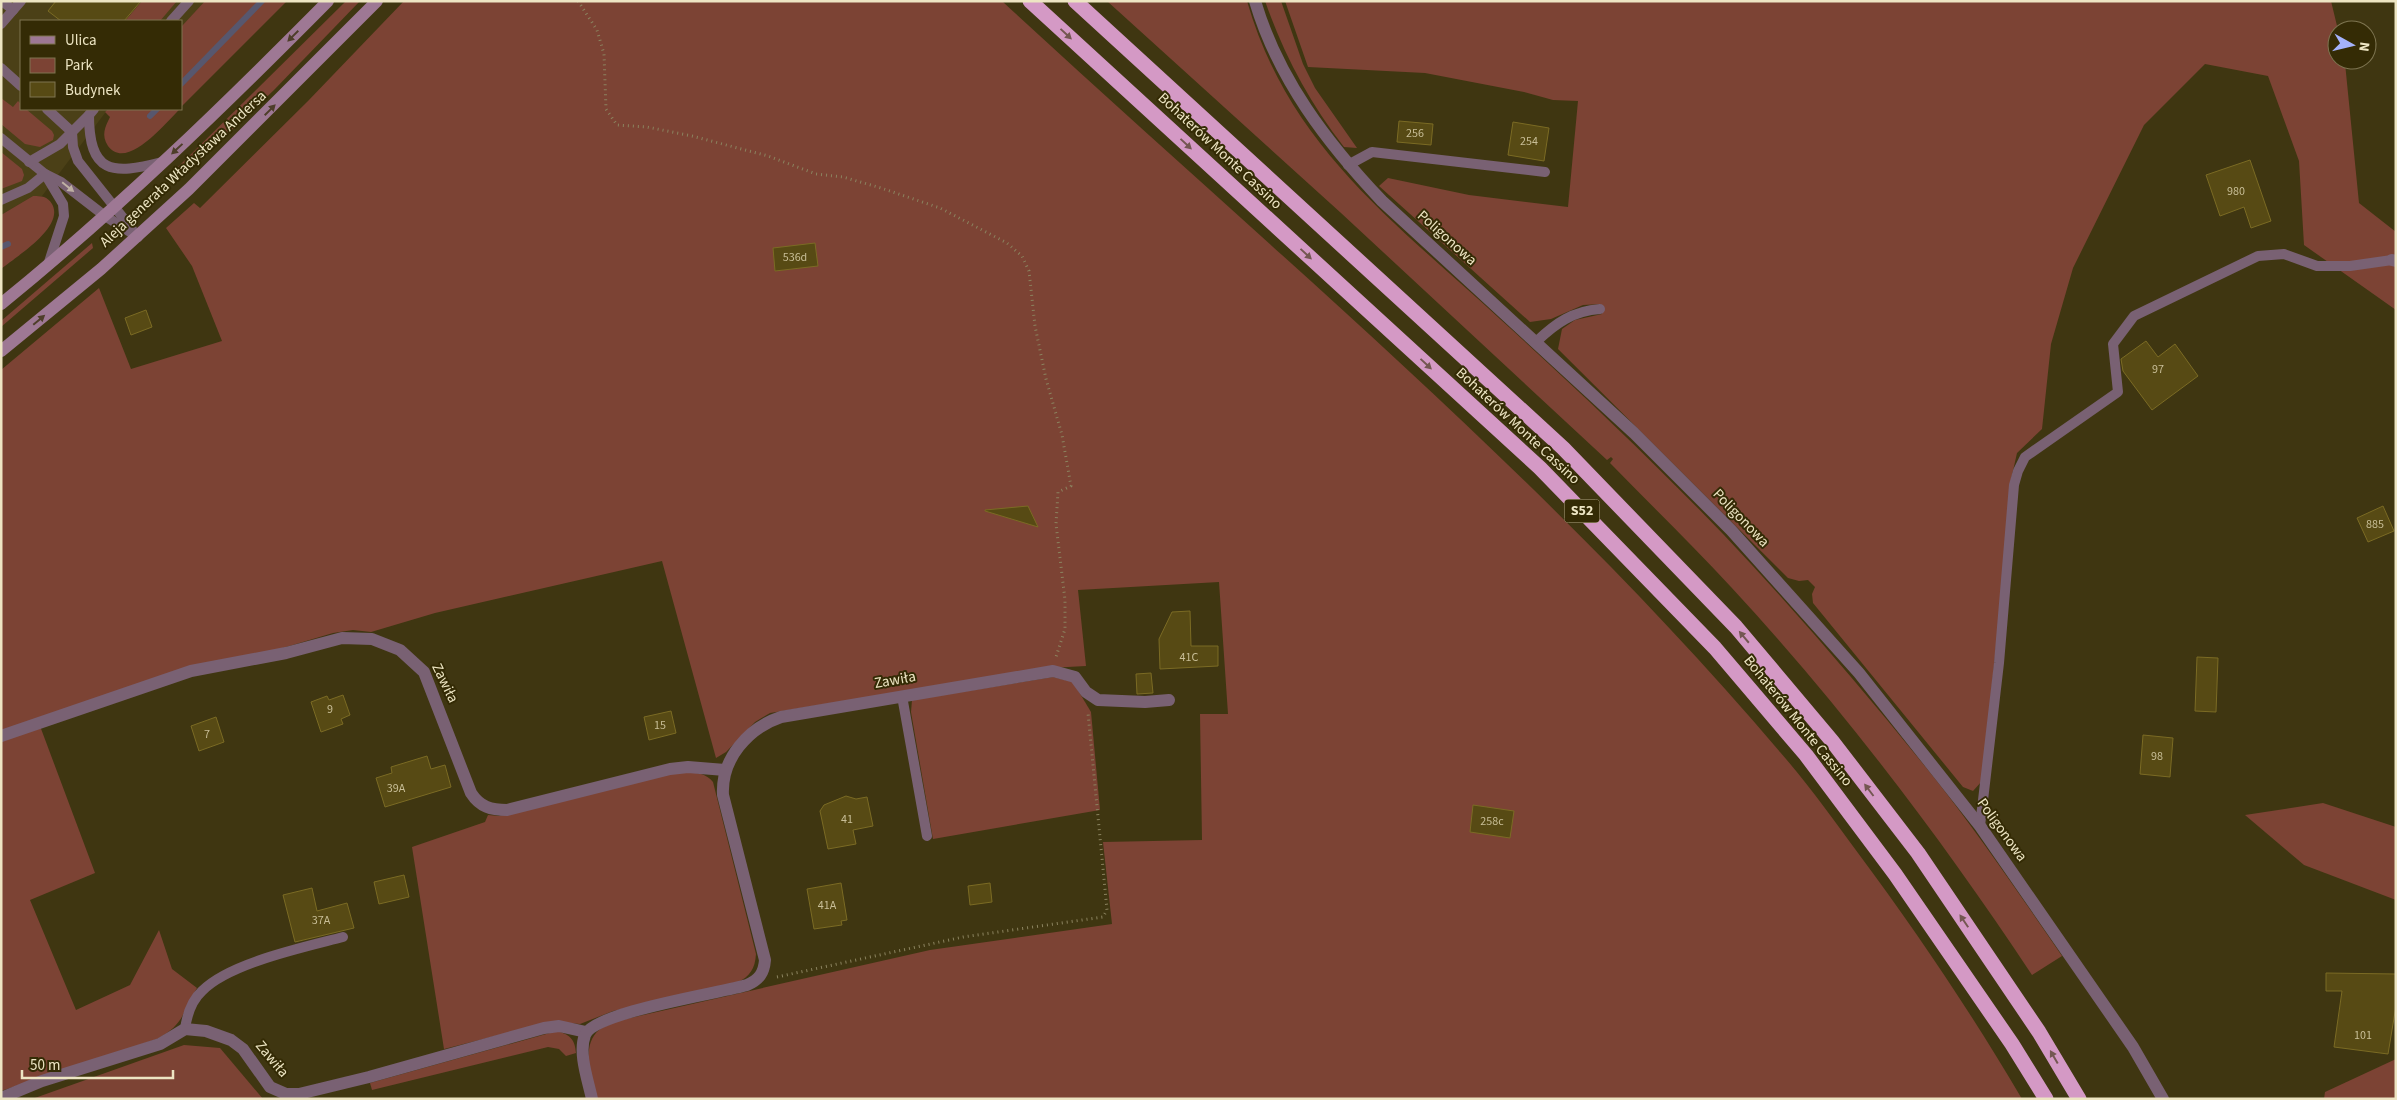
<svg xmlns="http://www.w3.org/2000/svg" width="2397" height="1100" viewBox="0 0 2397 1100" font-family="'Source Sans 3',sans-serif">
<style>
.built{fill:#4b4017}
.green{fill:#7c4334}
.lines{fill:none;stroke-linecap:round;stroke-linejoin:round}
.stream{stroke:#57576e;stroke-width:6}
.building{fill:#574a14;stroke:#7b6b24}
.path{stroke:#8b835f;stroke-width:3;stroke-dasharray:1 4;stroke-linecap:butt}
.lane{stroke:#796173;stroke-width:10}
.street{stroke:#796173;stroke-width:12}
.secondary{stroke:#9e7894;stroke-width:12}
.highway{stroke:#d499c5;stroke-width:15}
.oneway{fill:#745752}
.oneway2{fill:#4e3e29}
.oneway3{fill:#bfb0a3}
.labels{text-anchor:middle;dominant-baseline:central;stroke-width:4;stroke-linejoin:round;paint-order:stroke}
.number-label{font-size:12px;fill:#c8be97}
.shield{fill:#342b05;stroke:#b6ad8a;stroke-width:1}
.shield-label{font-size:14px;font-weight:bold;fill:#ede5c3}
.street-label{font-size:15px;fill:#ede5c3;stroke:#342b05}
</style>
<rect width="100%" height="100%" fill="#3f3611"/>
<polygon class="built" points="1,1 205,1 181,27 181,21 21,21 21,109 108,109 42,196 33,196 1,215"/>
<g class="green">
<polygon points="142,1 177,1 160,21 125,21"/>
<polygon points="205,1 287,1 181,107 181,27"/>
<polygon points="346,1 360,1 274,90 184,175 177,168"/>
<path d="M 404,1 L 1002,1 C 1266,246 1546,476 1780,752 C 1808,784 1833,819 1858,853 C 1917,932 1972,1014 2022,1099 L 597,1099 C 592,1079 580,1046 599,1030 C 604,1026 612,1024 617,1021 L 930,950 L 1112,924 L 1103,842 L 1202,840 L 1200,714 L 1228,714 L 1219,582 L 1078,590 L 1086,666 L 1049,668 L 770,713 L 755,722 L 726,752 L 716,758 L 662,561 L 435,613 L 371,632 L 353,630 L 333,633 L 1,732 L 1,370 L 99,288 L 131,369 L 222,341 L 192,266 L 166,228 L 194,203 L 200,208 L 308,101 Z"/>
<path d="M 1107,1 L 1247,1 C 1289,147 1395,222 1500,319 C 1577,389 1652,460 1724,535 C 1797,612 1866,693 1932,775 C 1978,833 2020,895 2062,956 L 2032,975 C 1942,839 1842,707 1731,587 C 1692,545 1650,504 1610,463 L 1613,459 L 1611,457 L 1607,460 L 1341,213 Z"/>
<path d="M 1265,1 L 1281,1 L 1303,64 L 1315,88 L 1357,148 L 1344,147 C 1309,102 1284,55 1265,1 Z"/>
<polygon points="1285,1 2331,1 2338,30 2337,60 2344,60 2345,63 2359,203 2396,232 2396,310 2304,245 2299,161 2268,76 2205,64 2144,125 2073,268 2051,344 2042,429 2017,453 2010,484 2007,541 1982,781 1973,791 1963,787 1813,603 1812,594 1815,587 1808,580 1799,581 1788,578 1558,349 1562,329 1575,320 1602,314 1601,304 1583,305 1551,319 1530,322 1379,186 1388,178 1469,195 1568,207 1578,101 1553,100 1524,92 1425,73 1308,67"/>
<polygon points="1,98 13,107 18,101 21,104 21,109 26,109 52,131 54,135 53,140 40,147 25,144 1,124"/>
<path d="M 108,109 L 180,109 C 167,121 127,172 108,146 C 101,135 105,127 110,117 L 105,112 Z"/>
<polygon points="1,152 22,169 24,175 22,181 1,189"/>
<path d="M 33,196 C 42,196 47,196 52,204 C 65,227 17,256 1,269 L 1,215 Z"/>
<polygon points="92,243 93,248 1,327 1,321"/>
<polygon points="1053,677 1073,682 1091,712 1100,810 933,839 911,712 912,700"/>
<path d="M 40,726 L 95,873 L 30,900 L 76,1010 L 130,985 L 159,930 L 172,969 L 197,988 C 181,1013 186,1023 157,1039 L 1,1091 L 1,741 Z"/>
<path d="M 670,773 C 685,773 703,769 713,782 L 756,954 C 755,969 750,976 737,983 L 613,1011 L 580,1024 L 560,1022 L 542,1024 L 444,1049 L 412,847 L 485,822 L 488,815 L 499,816 Z"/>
<polygon points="2323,803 2396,827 2396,900 2304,865 2245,815"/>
<path d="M 557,1031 C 571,1035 575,1040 576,1053 L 566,1056 L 559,1049 L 548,1047 L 372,1090 L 370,1083 Z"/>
<polygon points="184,1045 220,1048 263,1099 32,1099"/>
<polygon points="2396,1059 2396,1099 2324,1099 2325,1092"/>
</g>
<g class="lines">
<g class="stream">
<polyline points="181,84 262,1"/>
<polyline points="150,116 157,109"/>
<polyline points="1,247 8,244"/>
</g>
</g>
<g class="building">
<polygon points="56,1 141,1 124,21 61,21 48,11"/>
<polygon points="1399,121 1433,124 1431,145 1397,142"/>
<polygon points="1513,122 1549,128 1544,161 1508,155"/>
<polygon points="2250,160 2271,221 2251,228 2244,207 2220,216 2206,175"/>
<polygon points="815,243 818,266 775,271 773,248"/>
<polygon points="146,310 152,327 131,335 125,318"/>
<polygon points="2146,341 2158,357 2175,344 2198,376 2152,410 2123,371 2121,359"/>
<polygon points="1028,506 1038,527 985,511 985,510"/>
<polygon points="2383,506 2394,531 2368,542 2357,518"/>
<polygon points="1190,611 1191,646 1218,646 1218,666 1160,669 1159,639 1172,612"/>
<polygon points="2197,657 2218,658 2216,712 2195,711"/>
<polygon points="1151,673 1153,693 1137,694 1136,674"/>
<polygon points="343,695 350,715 341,719 343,724 321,732 311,702 327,696 329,700"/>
<polygon points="671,711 676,733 649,740 644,717"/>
<polygon points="216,717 224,742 199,751 191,726"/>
<polygon points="2143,735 2173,738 2170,777 2140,774"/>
<polygon points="427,756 431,769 445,765 451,787 385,807 376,778 392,773 391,767"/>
<polygon points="846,796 856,799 867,797 873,826 853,830 856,844 828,849 820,811 824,805"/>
<polygon points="1473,805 1514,811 1510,838 1470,832"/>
<polygon points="404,875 409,897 379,904 374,882"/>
<polygon points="841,883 847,920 841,921 842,925 814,929 807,889"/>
<polygon points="990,883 992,902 970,905 968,886"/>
<polygon points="312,888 317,911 347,903 354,928 295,942 283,895"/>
<polygon points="2326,973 2396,974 2396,1006 2388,1054 2334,1047 2342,991 2326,991"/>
</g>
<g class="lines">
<g class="path">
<polyline points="578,1 597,30 604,54 606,109 617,125 647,127 692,136 768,156 816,174 843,177 881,188 940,208 1007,243 1022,256 1029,271 1035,326 1046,379 1062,435 1071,486 1058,492 1056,524 1065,600 1065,629 1056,657"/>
<polyline points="777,977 963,937 1103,917 1107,910 1088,713"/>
</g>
<g class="lane">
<polyline points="2,1 13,10"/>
<polyline points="171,21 189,1"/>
<polyline points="1,24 21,1"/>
<polyline points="1,68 21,86"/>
<polyline points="47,109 72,132 73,147 78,161 132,229"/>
<path d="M 94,109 L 89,115 C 89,174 112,175 162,162"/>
<polyline points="1,138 45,174 61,182 105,216 138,237"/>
<polyline points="29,162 60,144 89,115"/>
<polyline points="1348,165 1372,152 1545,172"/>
<polyline points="1,200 28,188 45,174 63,204 64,216 48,265"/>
<path d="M 1537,341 C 1556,323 1573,311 1600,309"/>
<polyline points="902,696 927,836"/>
<polyline points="1980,826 1999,663 2014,485 2018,471 2025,457 2118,392 2113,344 2134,316 2258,256 2284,254 2317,266 2350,266 2392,260"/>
<path d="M 185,1029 C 187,1015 191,1001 202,991 C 229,963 305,947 343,937"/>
</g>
<g class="street">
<path d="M 1255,1 C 1278,79 1327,143 1382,201 L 1634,433 L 1731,530 L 1859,673 L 1980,826 L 2133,1047 L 2163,1099"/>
<polyline points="2392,260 2396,261"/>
<path d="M 1,736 L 191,671 L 286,653 L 342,638 L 372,639 L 400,650 L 424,672 L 471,793 C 480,807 491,810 507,810 L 670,769 L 688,767 L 725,770"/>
<polyline points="1,1098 42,1081 160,1044 185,1029 206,1031 231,1040 243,1049 270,1087 286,1094 299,1094 369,1077 544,1028 559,1026 586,1032"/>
<path d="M 592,1099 C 588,1080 578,1053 585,1035 C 594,1012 720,993 747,985 C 759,980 764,973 765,960 L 723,795 C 721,759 748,728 781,717 L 1053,671 L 1075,677 L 1086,692 L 1098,700 L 1145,702 L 1169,700"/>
</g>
<g class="secondary">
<path d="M 1,304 C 117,210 223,107 328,1"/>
<polyline points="1,351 101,269 189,189 377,1"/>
</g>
<g class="highway">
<polyline points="1030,1 1540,468 1715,648 1806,755 1895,874 2012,1044 2046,1099"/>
<polyline points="1075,1 1563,448 1736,627 1832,741 1918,853 2039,1032 2079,1099"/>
</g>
</g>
<defs><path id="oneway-solid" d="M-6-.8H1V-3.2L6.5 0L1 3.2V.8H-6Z" transform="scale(1.25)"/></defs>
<g class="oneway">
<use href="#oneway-solid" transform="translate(1066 34) rotate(43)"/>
<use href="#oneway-solid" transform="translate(1186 144) rotate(43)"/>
<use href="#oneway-solid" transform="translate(1306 254) rotate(43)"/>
<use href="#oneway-solid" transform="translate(1426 364) rotate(43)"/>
<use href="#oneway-solid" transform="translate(1744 637) rotate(-130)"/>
<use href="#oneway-solid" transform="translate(1869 790) rotate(-127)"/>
<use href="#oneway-solid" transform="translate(1964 921) rotate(-124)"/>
<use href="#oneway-solid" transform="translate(2054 1057) rotate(-120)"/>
</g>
<g class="oneway2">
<use href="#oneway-solid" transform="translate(293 36) rotate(135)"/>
<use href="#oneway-solid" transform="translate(270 110) rotate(-45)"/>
<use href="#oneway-solid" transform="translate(177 149) rotate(137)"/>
<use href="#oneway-solid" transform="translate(39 320) rotate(-40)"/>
</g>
<use class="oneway3" href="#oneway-solid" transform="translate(68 187) rotate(39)"/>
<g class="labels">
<g class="number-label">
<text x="1415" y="133">256</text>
<text x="1529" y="141">254</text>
<text x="2236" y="191">980</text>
<text x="795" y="257">536d</text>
<text x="2158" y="369">97</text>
<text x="2375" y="524">885</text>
<text x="1189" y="657">41C</text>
<text x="330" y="709">9</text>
<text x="660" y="725">15</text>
<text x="207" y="734">7</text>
<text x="2157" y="756">98</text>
<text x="396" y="788">39A</text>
<text x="847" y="819">41</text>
<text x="1492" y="821">258c</text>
<text x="827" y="905">41A</text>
<text x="321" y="920">37A</text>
<text x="2363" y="1035">101</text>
</g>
<rect class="shield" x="1564.5" y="499.5" width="35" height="23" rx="4"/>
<g class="shield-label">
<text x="1582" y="511">S52</text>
</g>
<g class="street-label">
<text transform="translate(1220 151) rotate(43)">Bohaterów Monte Cassino</text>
<text transform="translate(183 169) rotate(-43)">Aleja generała Władysława Andersa</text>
<text transform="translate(1447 238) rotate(42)">Poligonowa</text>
<text transform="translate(1518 426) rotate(43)">Bohaterów Monte Cassino</text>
<text transform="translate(1741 518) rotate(46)">Poligonowa</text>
<text transform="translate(895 680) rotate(-10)">Zawiła</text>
<text transform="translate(445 683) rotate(64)">Zawiła</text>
<text transform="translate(1798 721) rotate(51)">Bohaterów Monte Cassino</text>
<text transform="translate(2002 830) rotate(54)">Poligonowa</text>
<text transform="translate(272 1059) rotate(50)">Zawiła</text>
</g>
</g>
<rect width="2397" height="1100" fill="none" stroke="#ede5c3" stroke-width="5"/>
<rect x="20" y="20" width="162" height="90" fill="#342b05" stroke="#7e7551"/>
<rect x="30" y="36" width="25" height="8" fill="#9e7894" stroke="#7e7551"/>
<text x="65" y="45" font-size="15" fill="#ede5c3">Ulica</text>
<rect x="30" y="58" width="25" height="15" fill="#7c4334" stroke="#7e7551"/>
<text x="65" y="70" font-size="15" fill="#ede5c3">Park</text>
<rect x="30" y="82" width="25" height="15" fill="#574a14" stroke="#7e7551"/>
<text x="65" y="95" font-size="15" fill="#ede5c3">Budynek</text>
<g transform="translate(2352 45) rotate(98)"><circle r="24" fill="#342b05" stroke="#7e7551"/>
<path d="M0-4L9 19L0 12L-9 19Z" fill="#a4b2fc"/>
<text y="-8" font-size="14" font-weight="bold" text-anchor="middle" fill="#ede5c3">N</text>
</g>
<path d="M22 1070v8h151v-8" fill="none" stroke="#ede5c3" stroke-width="2.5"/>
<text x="30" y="1070" font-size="15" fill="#ede5c3" stroke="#342b05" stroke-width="4" paint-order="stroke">50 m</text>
</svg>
